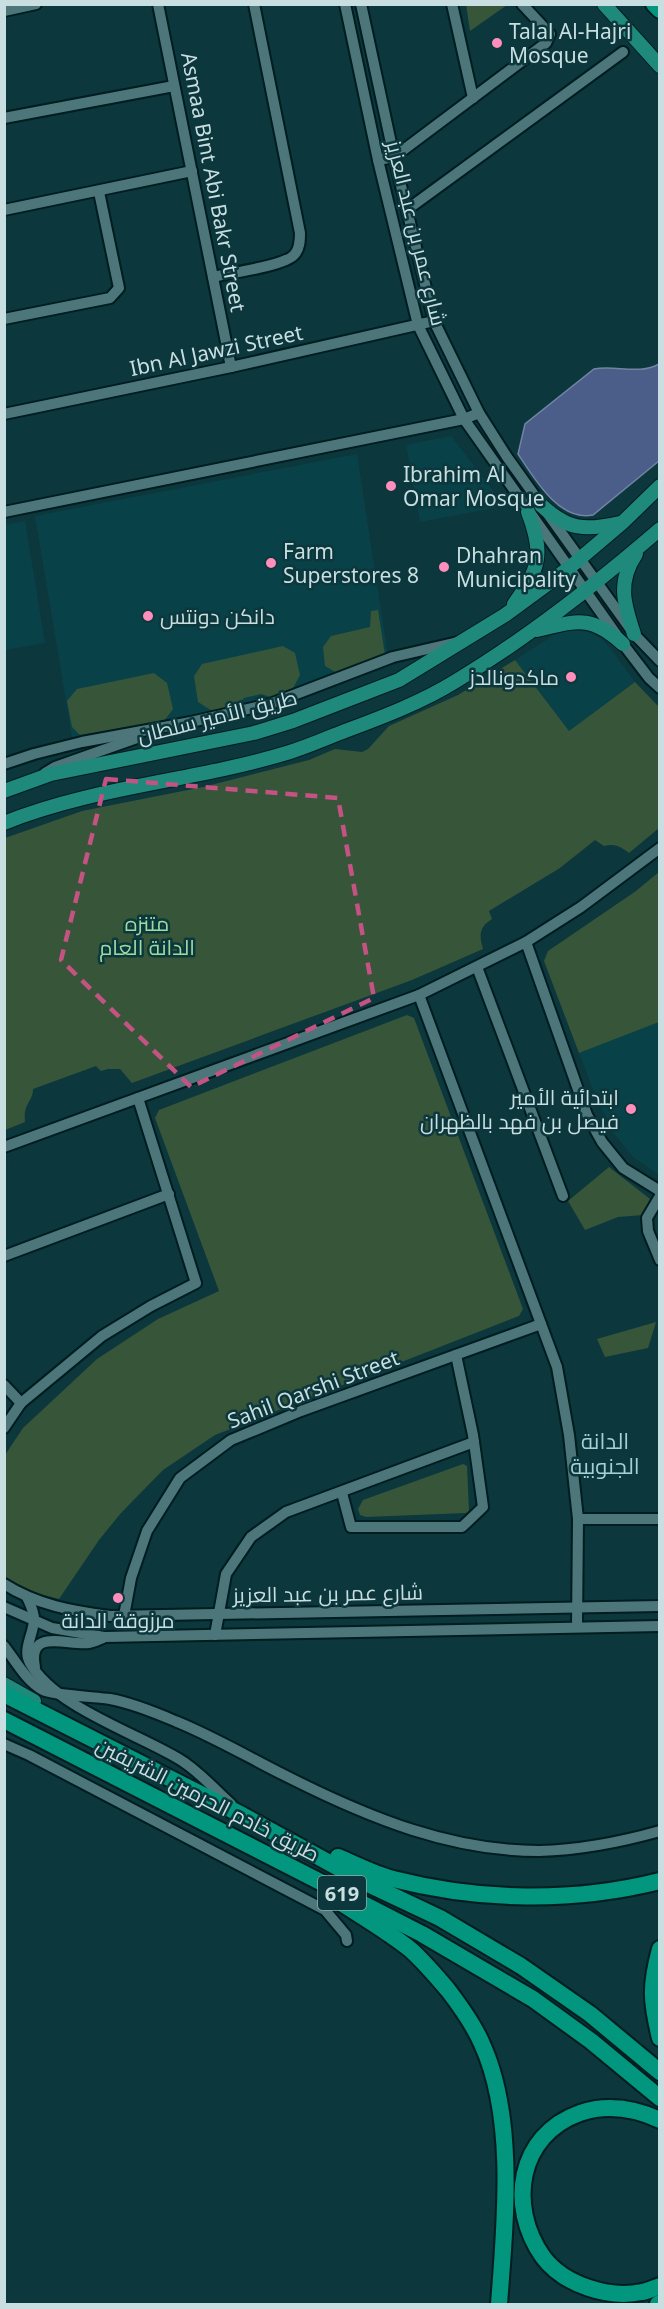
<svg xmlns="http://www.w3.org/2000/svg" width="664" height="2309" viewBox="0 0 664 2309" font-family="'Noto Sans',Cairo,sans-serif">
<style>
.built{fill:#084248}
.green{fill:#375539}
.water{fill:#4b5e89;stroke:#7084a3;stroke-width:1.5}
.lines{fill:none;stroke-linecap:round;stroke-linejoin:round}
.minor-casing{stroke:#001d20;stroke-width:14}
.major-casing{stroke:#001d20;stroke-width:16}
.highway-casing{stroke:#001d20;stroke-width:20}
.minor{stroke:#4d767b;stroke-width:10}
.major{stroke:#1f897c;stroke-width:14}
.highway{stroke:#01967d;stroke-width:16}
.marked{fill:none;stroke:#c45383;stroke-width:4.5;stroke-dasharray:12 8;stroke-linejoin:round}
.poi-dot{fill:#fe8ebb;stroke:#0c373c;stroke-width:2}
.labels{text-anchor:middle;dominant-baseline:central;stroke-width:5;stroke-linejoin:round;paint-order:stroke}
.shield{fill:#0c373c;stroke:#90acaf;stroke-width:1.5}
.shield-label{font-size:20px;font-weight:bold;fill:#c8dee0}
.poi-label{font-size:21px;fill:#c8dee0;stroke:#0c373c;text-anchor:start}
.street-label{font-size:21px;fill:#c8dee0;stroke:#0c373c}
.park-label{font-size:21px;fill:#9ddca1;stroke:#0c373c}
.neighbourhood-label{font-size:22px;fill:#a5d0d5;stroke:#0c373c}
</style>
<rect width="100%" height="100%" fill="#0c373c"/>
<g class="built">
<polygon points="451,436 505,506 420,522 406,445"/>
<polygon points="357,454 388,656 270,700 217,714 72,737 35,516"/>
<polygon points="25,521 45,643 5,650 5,525"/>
<polygon points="573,630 588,632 600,638 610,648 635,682 569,731 515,660 557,633"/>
<polygon points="659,1022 659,1175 633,1157 613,1132 592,1087 579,1053"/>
</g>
<g class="green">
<polygon points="466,4 507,4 507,5 470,31"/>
<polygon points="378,610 385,655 337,673 325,666 323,647 331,636 370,627 371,611"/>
<polygon points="283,646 295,653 300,675 291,692 273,698 261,694 244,698 234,709 217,714 198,702 194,676 202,664"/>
<path d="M 515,660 L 569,731 L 635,682 L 659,707 L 659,828 L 629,853 C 621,847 615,843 604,846 L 595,840 L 560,868 L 489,911 L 492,919 C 479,927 479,935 483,949 L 412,980 L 132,1083 L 120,1069 L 108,1069 L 101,1071 L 96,1066 L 33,1089 C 33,1102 23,1103 25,1122 L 5,1130 L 5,838 L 82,811 L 203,787 L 309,760 L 335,749 L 362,752 L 368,749 L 389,726 L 458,695 Z"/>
<polygon points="154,673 167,683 173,709 164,721 80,735 72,727 67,701 77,689"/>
<polygon points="659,872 659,1022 579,1053 544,961 548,951 636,891"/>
<polygon points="407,1015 414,1018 523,1309 519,1316 215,1435 163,1470 121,1513 99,1540 59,1599 32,1592 7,1579 4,1577 5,1455 23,1428 97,1359 158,1319 219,1291 155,1118 159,1110"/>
<polygon points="609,1167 650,1199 643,1215 618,1217 585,1230 568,1201"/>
<polygon points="656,1322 648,1348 605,1357 597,1339"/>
<polygon points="463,1464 467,1466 469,1511 466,1513 366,1517 360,1515 358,1509 363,1500"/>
</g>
<path class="water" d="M 659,364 L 659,461 L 593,515 C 559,522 534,478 518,454 L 525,424 L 594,369 C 615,365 640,375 659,364 Z"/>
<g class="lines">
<g class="minor-casing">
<g id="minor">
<polyline points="158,4 231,367"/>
<polyline points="345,4 378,160 418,325 464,419 623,644 649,678 660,688"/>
<polyline points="361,4 394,157 434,321 479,413 507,457 634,634 660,661"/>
<polyline points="452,4 473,98"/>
<polyline points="4,11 36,4"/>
<polyline points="4,118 174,86"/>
<polyline points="378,160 394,157 546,43 550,34 522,4"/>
<polyline points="408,209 623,52"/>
<polyline points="4,210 192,171"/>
<path d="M 213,277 C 230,273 284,266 294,255 C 300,249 300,240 300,233 L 254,4"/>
<polyline points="4,319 110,298 119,288 99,192"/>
<polyline points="4,414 231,367 434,321"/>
<polyline points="4,512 464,419 479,413"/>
<polyline points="4,764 34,754 82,742 191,722 270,704 393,657 458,642"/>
<polyline points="45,773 55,767 137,738"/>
<polyline points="526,942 587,1115 602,1142 623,1168 660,1191"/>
<polyline points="477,967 563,1196"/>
<polyline points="419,995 557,1367 569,1435 578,1519 577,1627"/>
<polyline points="4,1147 419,995 526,942 581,907 660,848"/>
<polyline points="660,1196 647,1218 648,1231 660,1260"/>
<polyline points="4,1256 169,1194"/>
<polyline points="4,1385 21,1403"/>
<polyline points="4,1428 21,1403 102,1336 151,1306 196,1283 138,1098"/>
<polyline points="342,1493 351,1527 462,1527 483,1507 473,1435 456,1355"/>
<polyline points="578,1519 660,1519"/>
<path d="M 4,1584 C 37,1605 72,1611 110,1616 L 660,1606"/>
<path d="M 27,1597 C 30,1604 34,1611 34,1619 C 34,1634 22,1649 30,1663 C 55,1707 136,1733 179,1759 C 198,1770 214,1789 231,1804"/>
<polyline points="4,1607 52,1628 104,1637 660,1626"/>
<polyline points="124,1616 131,1578 147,1531 180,1478 231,1440 301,1411 541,1324"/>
<polyline points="215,1635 226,1574 251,1537 286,1512 474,1442"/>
<path d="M 4,1646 C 15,1660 26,1681 43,1690 C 52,1695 96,1697 110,1699 C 132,1703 154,1712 175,1721 C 215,1737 253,1760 292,1779 C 370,1818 451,1851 539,1851 C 579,1850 621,1842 660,1831"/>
<path d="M 35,1667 C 27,1627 68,1646 89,1643 C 94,1642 98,1640 103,1638"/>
<polyline points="4,1744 29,1755 325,1910 346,1935 347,1941"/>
</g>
</g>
<g class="major-casing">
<g id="major">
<polyline points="604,4 660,66"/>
<path d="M 541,505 C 568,530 585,531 620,523"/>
<path d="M 514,604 C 540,568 544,554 528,512"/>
<path d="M 537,630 C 577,621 590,614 623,644"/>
<path d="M 634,634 C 624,604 617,582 636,554"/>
<polyline points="4,791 51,774 254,733 293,721 399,680 505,615 569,568 622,523 660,486"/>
<path d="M 4,823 C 96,786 196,781 290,752 C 309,746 327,738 345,731 C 383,717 422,702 456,681 C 529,637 595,585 660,529"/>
<polyline points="4,1684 34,1701"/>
</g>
</g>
<g class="highway-casing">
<g id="highway">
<polyline points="654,4 660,10"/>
<polyline points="4,1694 242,1815 368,1884 440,1918 521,1966 590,2014 660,2072"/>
<polyline points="4,1720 422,1934 533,1999 591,2041 660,2098"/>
<path d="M 338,1857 C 355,1864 374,1874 393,1879 C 480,1901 572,1903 660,1881"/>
<path d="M 343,1904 C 366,1919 390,1933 411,1950 C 424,1962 437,1977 448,1990 C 461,2007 474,2025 482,2044 C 516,2118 505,2224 499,2304"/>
<path d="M 660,1949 C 650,1986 651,2001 660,2038"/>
<path d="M 660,2120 C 634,2108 607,2104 580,2113 C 518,2135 507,2206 543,2257 C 564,2285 609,2299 642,2292 C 648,2291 654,2288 660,2286"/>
<polyline points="658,2304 660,2303"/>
</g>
</g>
<use href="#minor" class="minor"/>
<use href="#major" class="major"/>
<use href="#highway" class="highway"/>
</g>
<path class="marked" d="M 106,779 L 338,798 L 374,998 L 191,1087 L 61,960 Z"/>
<g class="poi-dot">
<circle cx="497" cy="43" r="6"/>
<circle cx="391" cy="486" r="6"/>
<circle cx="271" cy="563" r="6"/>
<circle cx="444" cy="567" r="6"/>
<circle cx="148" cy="616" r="6"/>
<circle cx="571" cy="677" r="6"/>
<circle cx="631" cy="1109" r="6"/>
<circle cx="118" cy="1598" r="6"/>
</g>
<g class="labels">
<rect class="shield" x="318" y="1876" width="48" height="34" rx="4.5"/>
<g class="shield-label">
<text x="342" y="1893">619</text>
</g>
<g class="poi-label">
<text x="509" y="31">Talal Al-Hajri<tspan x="509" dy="24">Mosque</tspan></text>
<text x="403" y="474">Ibrahim Al<tspan x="403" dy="24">Omar Mosque</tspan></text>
<text x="283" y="551">Farm<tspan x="283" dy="24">Superstores 8</tspan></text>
<text x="456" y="555">Dhahran<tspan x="456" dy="24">Municipality</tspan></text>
<text x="160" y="616">دانكن دونتس</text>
<text x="559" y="677" text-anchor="end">ماكدونالدز</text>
<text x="619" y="1097" text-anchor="end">ابتدائية الأمير<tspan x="619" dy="24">فيصل بن فهد بالظهران</tspan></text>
<text x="118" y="1620" text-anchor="middle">مرزوقة الدانة</text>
</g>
<g class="street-label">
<text transform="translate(214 182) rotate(79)">Asmaa Bint Abi Bakr Street</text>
<text transform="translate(417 233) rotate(76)">شارع عمر بن عبد العزيز</text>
<text transform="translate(216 350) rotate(-12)">Ibn Al Jawzi Street</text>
<text transform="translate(217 716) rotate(-14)">طريق الأمير سلطان</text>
<text transform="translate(313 1389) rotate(-21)">Sahil Qarshi Street</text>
<text transform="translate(328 1593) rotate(-1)">شارع عمر بن عبد العزيز</text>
<text transform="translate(208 1799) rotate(27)">طريق خادم الحرمين الشريفين</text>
</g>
<g class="park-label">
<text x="147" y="923">متنزه<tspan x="147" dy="24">الدانة العام</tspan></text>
</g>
<g class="neighbourhood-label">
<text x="605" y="1440">الدانة<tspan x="605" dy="25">الجنوبية</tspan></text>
</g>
</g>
<rect width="664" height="2309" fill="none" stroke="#c8dee0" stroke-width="12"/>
</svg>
